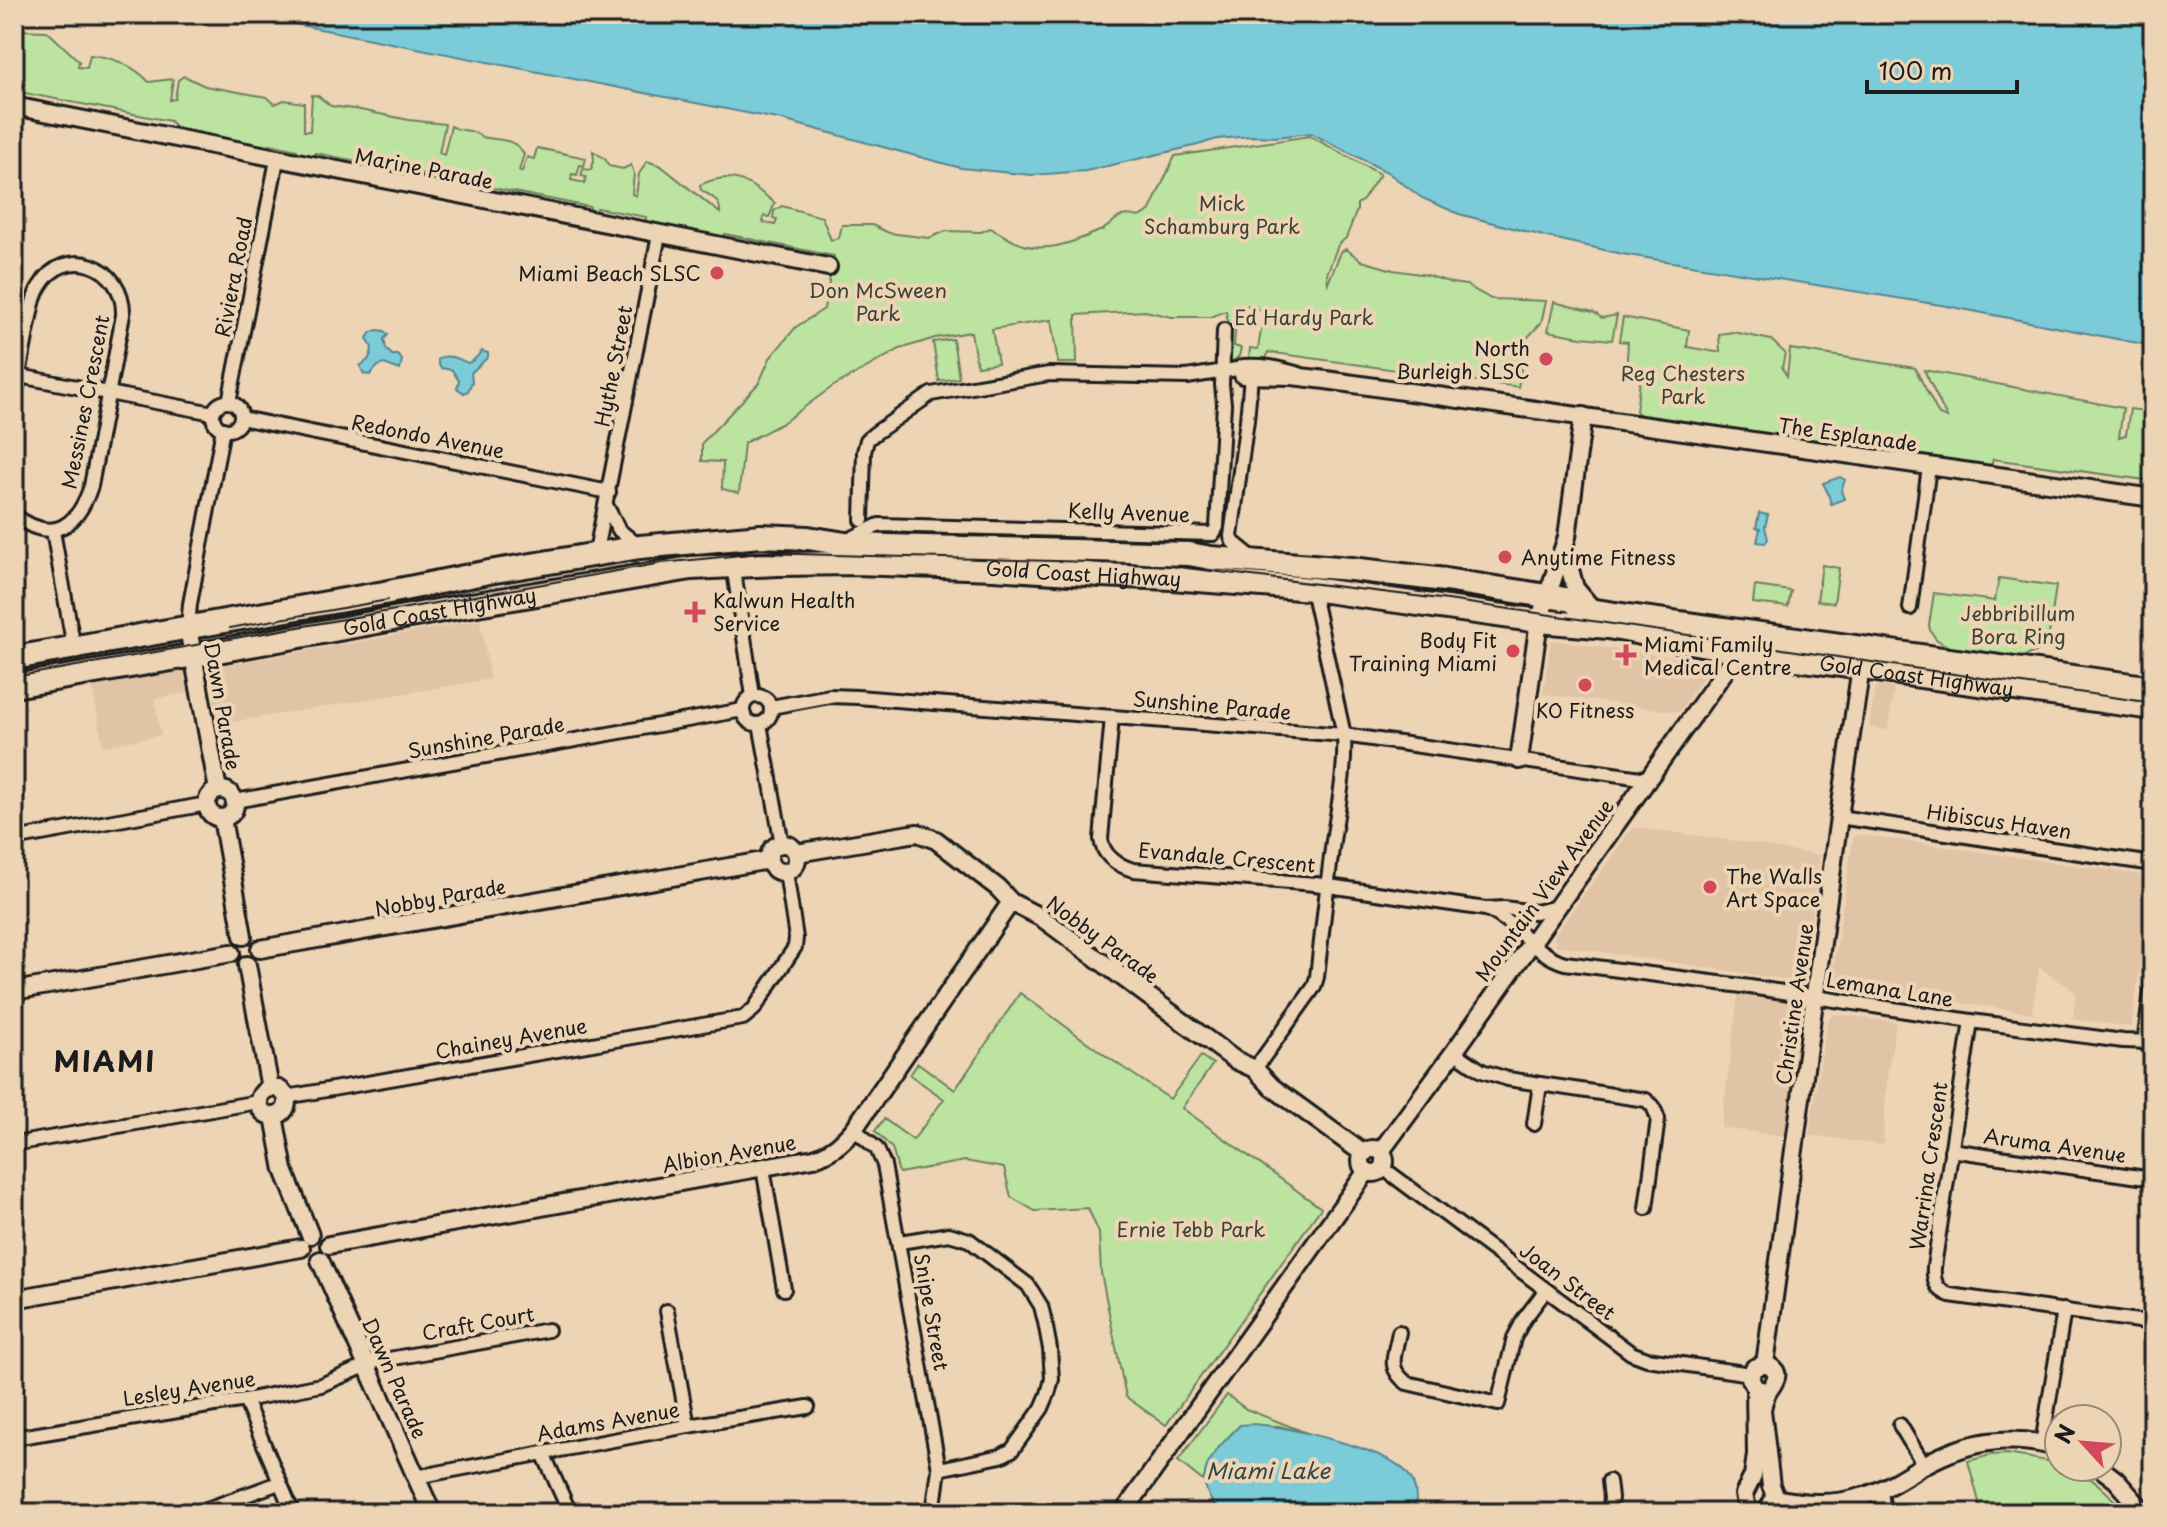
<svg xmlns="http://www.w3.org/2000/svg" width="2167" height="1527" viewBox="0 0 2167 1527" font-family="'Playpen Sans',sans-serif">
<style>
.built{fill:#e1c3a6}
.green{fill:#bce4a0;stroke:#6c805e;stroke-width:2}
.water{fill:#7ccbd9;stroke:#56858d;stroke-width:2}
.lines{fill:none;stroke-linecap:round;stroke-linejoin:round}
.street-casing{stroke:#1c1c1c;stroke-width:18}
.secondary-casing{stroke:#1c1c1c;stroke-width:22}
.highway-casing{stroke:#1c1c1c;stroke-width:28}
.street{stroke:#ecd4b5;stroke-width:12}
.secondary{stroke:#ecd4b5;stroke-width:16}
.highway{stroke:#ecd4b5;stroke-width:22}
.tram{stroke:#1c1c1c;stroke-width:2}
.poi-dot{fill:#d1495b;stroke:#ecd4b5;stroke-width:3}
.labels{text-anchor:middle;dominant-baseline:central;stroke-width:8;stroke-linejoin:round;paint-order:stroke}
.street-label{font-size:20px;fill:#1c1c1c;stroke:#ecd4b5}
.park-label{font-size:20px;fill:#3c4436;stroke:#ecd4b5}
.poi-label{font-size:20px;fill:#1c1c1c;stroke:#ecd4b5;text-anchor:start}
.water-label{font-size:22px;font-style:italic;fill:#34484b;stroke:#ecd4b5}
.district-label{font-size:28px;font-weight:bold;letter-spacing:2px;fill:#1c1c1c;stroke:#ecd4b5}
</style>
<rect width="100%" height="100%" fill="#ecd4b5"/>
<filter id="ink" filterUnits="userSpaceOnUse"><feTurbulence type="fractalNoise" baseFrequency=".0125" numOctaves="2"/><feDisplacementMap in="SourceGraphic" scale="16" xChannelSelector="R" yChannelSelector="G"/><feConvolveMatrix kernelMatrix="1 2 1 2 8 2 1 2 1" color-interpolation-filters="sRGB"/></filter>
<g filter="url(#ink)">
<g class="built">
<polygon points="480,620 490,679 219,724 211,681 215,667"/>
<polygon points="1551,640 1707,662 1709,668 1679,712 1543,694"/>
<polygon points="182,670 187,673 190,692 154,699 161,735 103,746 92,686"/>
<polygon points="1880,686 1894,688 1888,730 1869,727 1875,688"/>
<polygon points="1633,827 1765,845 1776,849 1820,855 1803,976 1796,981 1556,945 1554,936"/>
<polygon points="1856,835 1877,837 2149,876 2153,881 2131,1027 2073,1019 2076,992 2039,967 2032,1013 1831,984 1853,839"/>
<polygon points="1739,989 1801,997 1787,1136 1721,1128"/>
<polygon points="1834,1014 1896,1022 1887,1077 1883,1145 1809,1135 1827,1021"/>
</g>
<g class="green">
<path d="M 14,30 L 47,31 L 79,61 L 78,67 L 87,68 L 90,55 C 113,57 133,65 149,82 L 173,79 L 170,100 L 175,99 L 178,80 L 184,76 L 205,86 L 267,97 L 275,104 L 284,100 L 304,103 L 304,131 L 310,131 L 312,95 L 318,96 L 331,106 L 360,110 L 409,120 L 445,124 L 439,153 L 444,155 L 451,126 C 459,131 462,129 470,131 C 475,132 478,135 482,137 C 499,141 514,137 524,154 L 519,171 L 522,172 L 527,157 L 534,159 L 537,148 L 586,158 L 584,166 L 580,165 L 577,175 L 572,174 L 571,180 L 585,183 L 586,177 L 581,176 L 583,169 L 591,170 L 594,160 L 593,151 L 605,159 L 609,166 L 623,169 L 631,165 L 634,173 L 632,194 L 636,196 L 639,174 L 647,161 L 661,166 L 720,213 C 721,200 711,196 701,190 L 700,185 C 734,169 748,182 775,203 L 769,217 L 764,216 L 763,222 L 775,225 L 777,219 L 773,218 L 774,211 L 782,206 L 822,217 L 831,240 L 839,238 L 842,225 L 872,225 L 889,233 L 929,238 L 946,231 L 981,232 L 990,228 C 1001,233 1012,242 1024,245 C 1048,253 1079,240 1102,230 C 1109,227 1114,219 1122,216 C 1135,212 1136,223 1150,210 L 1175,156 L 1310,136 L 1380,174 L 1363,200 L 1357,204 L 1357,210 L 1346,238 L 1338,245 L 1327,274 L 1328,283 L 1341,252 L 1346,249 L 1362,261 L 1393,270 L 1427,275 L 1452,283 L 1466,285 L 1491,299 L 1546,301 L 1541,323 L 1527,338 L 1518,387 L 1268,352 L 1265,363 L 1251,361 L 1249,359 L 1250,348 L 1258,349 L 1264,313 L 1263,310 L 1257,310 L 1256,306 L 1248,305 L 1245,309 L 1237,308 L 1234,346 L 1241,348 L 1239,356 L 1229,364 L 1229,331 L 1226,311 L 1210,317 L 1172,317 L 1145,311 L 1076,315 L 1077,363 L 1058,363 L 1051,320 L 992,329 L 998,363 L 977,366 L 971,332 L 935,338 L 900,349 L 832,387 L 781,424 L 744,443 L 739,493 L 722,489 L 723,462 L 702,461 L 702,443 L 759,383 L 770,358 L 796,327 L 824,309 L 834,256 L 725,234 L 722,242 L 645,226 L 646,217 L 597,208 L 595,215 L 589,215 L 590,207 L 315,153 L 313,160 L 296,157 L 297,150 L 270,144 L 268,151 L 237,142 L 179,131 L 170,121 L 14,91 Z"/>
<polygon points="1554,302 1593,312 1602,318 1617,315 1612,340 1581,337 1548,331"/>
<polygon points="1623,317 1689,330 1687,347 1716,352 1720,352 1719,334 1733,332 1771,340 1785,353 1782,368 1787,376 1790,349 1915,368 1939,415 1947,418 1924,370 2123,408 2119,437 2126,435 2130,409 2153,412 2153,481 1993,459 1991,466 1882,451 1884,442 1843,437 1841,445 1642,417 1636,411 1641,373 1626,374 1628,342 1619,341"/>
<polygon points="953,339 959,378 939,381 933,342"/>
<polygon points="1822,565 1839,568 1834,603 1817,601"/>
<polygon points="1999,578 2056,586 2047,648 2016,659 1952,649 1936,639 1930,630 1929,625 1934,593 1995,601"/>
<polygon points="1755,586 1791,591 1788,607 1753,603"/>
<polygon points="1020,993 1106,1056 1170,1099 1201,1056 1213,1064 1182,1108 1321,1208 1166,1425 1126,1397 1101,1273 1099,1233 1088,1208 1035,1211 1011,1197 1004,1168 965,1161 899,1173 892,1148 875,1131 884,1119 913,1140 944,1099 910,1075 918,1063 955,1090"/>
<path d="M 1227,1395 L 1246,1409 L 1312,1435 L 1279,1426 L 1240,1425 C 1223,1442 1210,1457 1203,1481 L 1178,1461 Z"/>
<path d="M 2007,1454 L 2059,1463 L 2059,1467 C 2085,1467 2110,1494 2125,1513 L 1982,1513 L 1968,1461 L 1991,1455 Z"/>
</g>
<g class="water">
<polygon points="244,14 2153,14 2153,346 1947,306 1622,254 1543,236 1459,214 1422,198 1387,172 1311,133 1276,137 1252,136 1217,139 1198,145 1086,171 1032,175 961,168 782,120"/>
<polygon points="378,330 384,331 388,335 384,339 386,349 392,355 398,355 402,360 400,370 384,364 378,366 370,375 364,374 360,366 368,360 371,354 372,348 367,338 371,332"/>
<path d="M 482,351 L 488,353 L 488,357 L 471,373 L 472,382 L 468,391 L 464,393 L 457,388 L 459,381 L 452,370 L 441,368 L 438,363 L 438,359 C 447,353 459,359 468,363 L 474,360 Z"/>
<polygon points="1840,477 1845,480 1841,491 1844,499 1831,504 1828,493 1823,483"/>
<polygon points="1759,513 1768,515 1765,527 1768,539 1765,543 1757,542 1760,529 1756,528"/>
<path d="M 1254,1424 C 1288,1427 1376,1447 1402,1468 C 1417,1480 1417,1496 1415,1513 L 1220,1513 C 1188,1474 1211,1455 1240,1425 Z"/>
</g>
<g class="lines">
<g class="street-casing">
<g id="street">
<polyline points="14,375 213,413"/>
<polyline points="1251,376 1247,420 1231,536 1233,542 1254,559"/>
<path d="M 14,401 C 19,376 23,352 28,327 C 31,314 32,298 40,286 C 65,243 125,265 123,315 L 91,486 C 77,528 52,544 14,515"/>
<polyline points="229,402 277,160"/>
<circle cx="227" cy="416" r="14"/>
<polyline points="241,418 609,492"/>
<polyline points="606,505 619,530 640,547"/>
<polyline points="862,520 864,452 867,440 874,434 931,394 1049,374 1187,377 1243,368"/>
<polyline points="53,531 74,648"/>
<polyline points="846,541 879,525 1213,534 1217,527 1224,404 1222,385 1224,330"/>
<polyline points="595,556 659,235"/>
<polyline points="733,565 753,696"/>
<polyline points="1910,608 1929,467"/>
<polyline points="188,628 190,604 223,429"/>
<circle cx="757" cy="710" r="14"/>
<polyline points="771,707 830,696 857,697 1344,735 1648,779"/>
<path d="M 1112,717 L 1101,839 C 1103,856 1117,865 1133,870 L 1315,884 L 1486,909 L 1504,908 L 1535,912 L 1557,907"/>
<polyline points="760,724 782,844"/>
<polyline points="235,801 743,710"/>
<polyline points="1839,817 2153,864"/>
<polyline points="14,839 207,804"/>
<path d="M 1486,909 C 1518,922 1533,954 1565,963 L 1750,987 L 1971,1021 L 2123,1041 L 2153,1042"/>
<path d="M 1971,1021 L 1934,1267 C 1933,1281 1936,1290 1950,1295 L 2153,1323"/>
<polyline points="2144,1043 2153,978"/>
<polyline points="1454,1052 1482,1071 1508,1079 1646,1100 1653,1106 1658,1119 1646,1208"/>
<path d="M 1255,1069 L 1314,987 L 1317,977 C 1322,932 1327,886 1333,841 C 1338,807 1346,770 1344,735 L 1312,589"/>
<polyline points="286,1097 743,1018 754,1009 795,947 796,938 786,872"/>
<polyline points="1534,1124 1540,1085"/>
<polyline points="854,1129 877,1149 884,1165 939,1469 933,1513"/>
<polyline points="14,1144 258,1102"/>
<polyline points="1951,1150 2153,1179"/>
<polyline points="763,1168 784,1289"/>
<polyline points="1383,1168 1631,1353 1647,1359 1751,1374"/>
<polyline points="900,1242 949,1234 969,1240 1028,1285 1041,1306 1045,1322 1050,1349 1052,1379 1048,1394 1042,1408 1025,1432 1012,1450 1001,1456 939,1469"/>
<polyline points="667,1311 688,1426"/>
<path d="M 1399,1332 C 1395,1355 1386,1368 1407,1383 L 1498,1404 L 1514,1338 L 1524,1319 L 1546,1290"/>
<polyline points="367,1363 548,1330"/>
<polyline points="245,1400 293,1513"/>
<polyline points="1900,1425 1924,1465"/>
<polyline points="14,1438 245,1400 321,1385 368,1365"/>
<polyline points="2042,1444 2064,1310"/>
<polyline points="543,1453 570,1513"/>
<polyline points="416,1477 688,1426 808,1407"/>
<polyline points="1609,1481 1611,1498 1609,1513"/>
<polyline points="1881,1490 1884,1513"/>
<polyline points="196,1513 279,1483"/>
</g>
</g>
<g class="secondary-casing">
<g id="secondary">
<polyline points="14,106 828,267"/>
<path d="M 1299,376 C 1276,370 1268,367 1243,368 L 1243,375 L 1292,376 L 1326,380 L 2153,498"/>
<polyline points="1568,562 1575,588 1590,606"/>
<polyline points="188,628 218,790"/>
<polyline points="1519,760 1539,621 1567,537 1583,416"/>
<circle cx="221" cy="804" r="14"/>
<polyline points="222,818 243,936"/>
<circle cx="783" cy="858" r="14"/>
<polyline points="797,853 910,834 918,833 936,840 998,888 1011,902 1042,918 1235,1060 1255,1069 1272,1087 1364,1154"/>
<polyline points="260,949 769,860"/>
<polyline points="247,965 270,1088"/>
<polyline points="14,991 231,953"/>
<circle cx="273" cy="1102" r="14"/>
<polyline points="274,1116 284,1170 310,1235"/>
<circle cx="1373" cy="1161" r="12"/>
<polyline points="1381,1151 1454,1052 1739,651"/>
<path d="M 329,1245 L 814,1158 C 832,1152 842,1143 854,1129 L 1011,902"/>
<polyline points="320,1260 432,1513"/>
<polyline points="14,1299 301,1248"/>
<polyline points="1765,1364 1839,817 1862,660"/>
<path d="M 1765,1364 C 1782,1371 1777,1379 1769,1390 C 1765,1396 1763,1403 1762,1410 L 1771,1486 C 1778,1498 1771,1503 1766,1513"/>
<polyline points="1764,1391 1755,1388 1750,1378 1754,1368 1765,1364"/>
<polyline points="2099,1467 2116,1480 2145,1513"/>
<path d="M 1775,1498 C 1803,1504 1832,1506 1861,1497 C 1883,1491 1902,1478 1922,1466 C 1967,1441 2009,1433 2059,1448"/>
<polyline points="1123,1513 1367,1171"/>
<polyline points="1748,1513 1744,1494 1753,1476 1756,1455 1755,1388"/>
</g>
</g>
<g class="highway-casing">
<g id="highway">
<polyline points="14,658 384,593 489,572 640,547 761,536 808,538 852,545 1189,554 1211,558 1351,569 1445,580 1572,600 1583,609 1622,615 2153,688"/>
<path id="s1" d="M 14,686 L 218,651 L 459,607 L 691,568 L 778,564 L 856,563 L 994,568 L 1101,575 L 1172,578 L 1312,589 L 1539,621 L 1608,627 L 1739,651 L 2153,708"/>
</g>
</g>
<use href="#street" class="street"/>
<use href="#secondary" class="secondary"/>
<use href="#highway" class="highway"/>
<g class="tram">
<polyline points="230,628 388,600"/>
<polyline points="14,677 662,563 761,553 1130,563 1170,566 1448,600 2153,703"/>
</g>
</g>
</g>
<g class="poi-dot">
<circle cx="717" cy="273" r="8"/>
<circle cx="1546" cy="359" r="8"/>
<circle cx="1505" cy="557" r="8"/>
<path d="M691 600h8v8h8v8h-8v8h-8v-8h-8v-8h8z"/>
<circle cx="1513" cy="651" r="8"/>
<path d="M1622 643h8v8h8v8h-8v8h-8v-8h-8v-8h8z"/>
<circle cx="1585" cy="685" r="8"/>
<circle cx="1710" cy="887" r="8"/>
</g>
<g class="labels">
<g class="street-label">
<text transform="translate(424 168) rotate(11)">Marine Parade</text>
<text transform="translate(233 277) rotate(-79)">Riviera Road</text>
<text transform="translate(613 366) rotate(-79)">Hythe Street</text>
<text transform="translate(85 402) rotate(-79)">Messines Crescent</text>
<text transform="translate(1848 434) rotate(8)">The Esplanade</text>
<text transform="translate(428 436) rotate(11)">Redondo Avenue</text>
<text transform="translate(1129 512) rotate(2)">Kelly Avenue</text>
<text stroke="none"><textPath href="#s1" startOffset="1080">Gold Coast Highway</textPath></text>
<text stroke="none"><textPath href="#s1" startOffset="432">Gold Coast Highway</textPath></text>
<text stroke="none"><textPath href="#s1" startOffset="1920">Gold Coast Highway</textPath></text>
<text transform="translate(1212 705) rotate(5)">Sunshine Parade</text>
<text transform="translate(223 706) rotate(80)">Dawn Parade</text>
<text transform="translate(486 737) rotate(-10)">Sunshine Parade</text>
<text transform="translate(1999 821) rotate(8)">Hibiscus Haven</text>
<text transform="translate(1227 857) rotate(5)">Evandale Crescent</text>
<text transform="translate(1544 890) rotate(-54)">Mountain View Avenue</text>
<text transform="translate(440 897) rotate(-10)">Nobby Parade</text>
<text transform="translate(1103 939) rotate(36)">Nobby Parade</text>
<text transform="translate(1890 989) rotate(9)">Lemana Lane</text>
<text transform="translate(1794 1004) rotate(-82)">Christine Avenue</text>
<text transform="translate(511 1038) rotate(-10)">Chainey Avenue</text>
<text transform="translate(2055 1145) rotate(8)">Aruma Avenue</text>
<text transform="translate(729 1153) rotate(-10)">Albion Avenue</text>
<text transform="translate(1928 1166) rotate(-82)">Warrina Crescent</text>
<text transform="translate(1568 1281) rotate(37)">Joan Street</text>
<text transform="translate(932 1312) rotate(80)">Snipe Street</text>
<text transform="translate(478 1323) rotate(-10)">Craft Court</text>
<text transform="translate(395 1378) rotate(66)">Dawn Parade</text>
<text transform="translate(189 1388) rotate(-9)">Lesley Avenue</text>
<text transform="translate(608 1421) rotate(-10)">Adams Avenue</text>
</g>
<g class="park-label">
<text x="1222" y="203">Mick<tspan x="1222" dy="23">Schamburg Park</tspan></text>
<text x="878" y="290">Don McSween<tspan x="878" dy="23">Park</tspan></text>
<text x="1304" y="317">Ed Hardy Park</text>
<text x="1683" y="373">Reg Chesters<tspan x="1683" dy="23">Park</tspan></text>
<text x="2018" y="613">Jebbribillum<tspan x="2018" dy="23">Bora Ring</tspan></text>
<text x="1191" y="1229">Ernie Tebb Park</text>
</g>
<g class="poi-label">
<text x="701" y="273" text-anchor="end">Miami Beach SLSC</text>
<text x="1530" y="348" text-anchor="end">North<tspan x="1530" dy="23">Burleigh SLSC</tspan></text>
<text x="1521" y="557">Anytime Fitness</text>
<text x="713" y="600">Kalwun Health<tspan x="713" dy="23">Service</tspan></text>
<text x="1497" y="640" text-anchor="end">Body Fit<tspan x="1497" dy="23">Training Miami</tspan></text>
<text x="1644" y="644">Miami Family<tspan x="1644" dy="23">Medical Centre</tspan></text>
<text x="1585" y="710" text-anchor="middle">KO Fitness</text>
<text x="1726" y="876">The Walls<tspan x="1726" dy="23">Art Space</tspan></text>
</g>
<g class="water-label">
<text x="1268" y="1469">Miami Lake</text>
</g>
<g class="district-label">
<text x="105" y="1060">MIAMI</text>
</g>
</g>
<rect width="2167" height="1527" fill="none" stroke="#ecd4b5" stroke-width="48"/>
<rect x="24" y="24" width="2119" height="1479" fill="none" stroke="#1c1c1c" stroke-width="3" filter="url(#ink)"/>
<g transform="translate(2083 1443) rotate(296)"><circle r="38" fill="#ecd4b5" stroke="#998a78" stroke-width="2"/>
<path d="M0-6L14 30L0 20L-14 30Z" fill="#d1495b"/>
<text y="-12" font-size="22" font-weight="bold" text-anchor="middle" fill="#1c1c1c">N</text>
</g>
<path d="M1867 80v12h150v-12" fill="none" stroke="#1c1c1c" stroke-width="4"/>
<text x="1879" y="80" font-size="24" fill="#1c1c1c" stroke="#ecd4b5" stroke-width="6" paint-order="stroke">100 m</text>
</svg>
